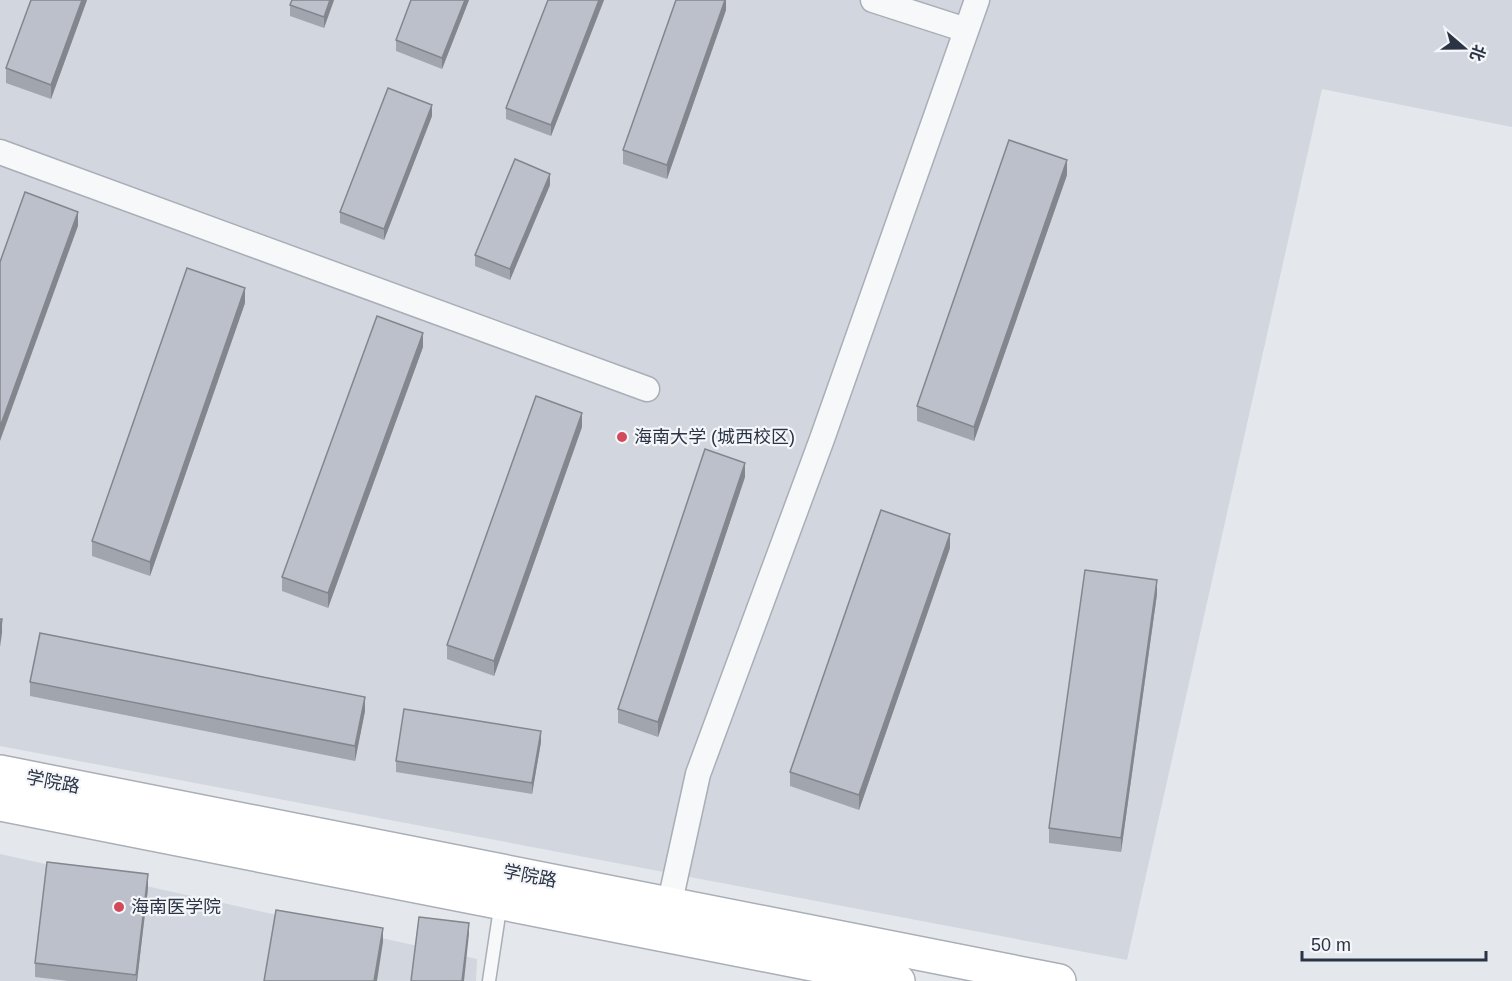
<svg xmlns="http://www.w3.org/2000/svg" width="1512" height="981" viewBox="0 0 1512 981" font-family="Helvetica,'Noto Sans SC',sans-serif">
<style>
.built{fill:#d2d6de}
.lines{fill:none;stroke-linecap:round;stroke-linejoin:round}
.lane-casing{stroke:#a9aeb7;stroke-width:15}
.street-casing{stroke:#a9aeb7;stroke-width:27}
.secondary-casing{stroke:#a9aeb7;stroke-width:36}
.lane{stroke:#f7f8fa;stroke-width:12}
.street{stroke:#f7f8fa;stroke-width:24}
.secondary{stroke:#fff;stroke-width:33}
.wall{fill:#a1a5ae}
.shaded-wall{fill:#83868d}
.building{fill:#bbc0ca;stroke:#83868d;stroke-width:1.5}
.poi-dot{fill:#d1495b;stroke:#f4f6f9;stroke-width:2}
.labels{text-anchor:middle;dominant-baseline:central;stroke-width:4.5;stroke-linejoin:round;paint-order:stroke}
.poi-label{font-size:18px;fill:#2b3445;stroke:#f4f6f9;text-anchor:start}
.street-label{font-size:18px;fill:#2b3445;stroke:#f4f6f9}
</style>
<rect width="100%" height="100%" fill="#e4e7ec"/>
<g class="built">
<polygon points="0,0 1512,0 1512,127 1322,89 1127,960 0,746"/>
<polygon points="0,854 477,959 476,981 0,981"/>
</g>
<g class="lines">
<g class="lane-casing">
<polyline id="lane" points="489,981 501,902"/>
</g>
<g class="street-casing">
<g id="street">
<polyline points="873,0 966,30"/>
<polyline points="0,152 647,389"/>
<polyline points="666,920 698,774 822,439 977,0"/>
</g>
</g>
<g class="secondary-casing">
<g id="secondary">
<polyline points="0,772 1059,981"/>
<polyline points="0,804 898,981"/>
</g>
</g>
<use href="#lane" class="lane"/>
<use href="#street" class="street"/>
<use href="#secondary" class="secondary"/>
</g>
<g class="wall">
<polygon points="31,0 87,0 51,99 6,83 6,68"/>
<polygon points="334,0 324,28 290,16 290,5"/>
<polygon points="469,0 442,69 396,51 396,40"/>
<polygon points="548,0 604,0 551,136 506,119 506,108"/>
<polygon points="726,0 726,10 667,179 623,164 623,150"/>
<polygon points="432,116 384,240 340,223 340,212"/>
<polygon points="1067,175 974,441 917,421 917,406"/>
<polygon points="550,185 510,280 475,266 475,255"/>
<polygon points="245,303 150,576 92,556 92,541"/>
<polygon points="423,347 328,608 282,591 282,577"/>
<polygon points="582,427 494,676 447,659 447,645"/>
<polygon points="745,477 658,737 618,723 618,709"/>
<polygon points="950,548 859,810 790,786 790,772"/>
<polygon points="1157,594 1121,852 1049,843 1049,828"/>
<polygon points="30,682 365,711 355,761 30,696"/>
<polygon points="541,742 532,794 396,772 396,761"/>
<polygon points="148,888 137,981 68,981 35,977 35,963"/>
</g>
<g class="shaded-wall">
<polygon points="82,0 87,0 51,99 51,85"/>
<polygon points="330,0 334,0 324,28 324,17"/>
<polygon points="465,0 469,0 442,69 442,58"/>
<polygon points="599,0 604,0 551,136 551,125"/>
<polygon points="725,0 726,0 726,10 667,179 667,165"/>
<polygon points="432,105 432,116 384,240 384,229"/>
<polygon points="1067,160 1067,175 974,441 974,427"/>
<polygon points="550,174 550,185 510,280 510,269"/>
<polygon points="78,212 78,226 0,441 0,427"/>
<polygon points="245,288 245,303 150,576 150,562"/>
<polygon points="423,333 423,347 328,608 328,593"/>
<polygon points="582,413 582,427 494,676 494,661"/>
<polygon points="745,463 745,477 658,737 658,722"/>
<polygon points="950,534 950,548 859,810 859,795"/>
<polygon points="1157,580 1157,594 1121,852 1121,838"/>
<polygon points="2,619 2,633 0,647 0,633"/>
<polygon points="365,697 365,711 355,761 355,746"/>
<polygon points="541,731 541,742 532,794 532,783"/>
<polygon points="148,874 148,888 137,981 136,981"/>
<polygon points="469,923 469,934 464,981 462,981"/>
<polygon points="383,928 383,942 377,981 374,981"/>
</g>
<g class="building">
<polygon points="31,0 82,0 51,85 6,68"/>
<polygon points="292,0 330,0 324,17 290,5"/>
<polygon points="411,0 465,0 442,58 396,40"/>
<polygon points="548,0 599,0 551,125 506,108"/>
<polygon points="676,0 725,0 667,165 623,150"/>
<polygon points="388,88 432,105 384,229 340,212"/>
<polygon points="1009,140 1067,160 974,427 917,406"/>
<polygon points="515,159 550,174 510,269 475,255"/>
<polygon points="25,192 78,212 0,427 0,262"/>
<polygon points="187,268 245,288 150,562 92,541"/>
<polygon points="377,316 423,333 328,593 282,577"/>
<polygon points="536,396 582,413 494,661 447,645"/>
<polygon points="705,449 745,463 658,722 618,709"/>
<polygon points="881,510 950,534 859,795 790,772"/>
<polygon points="1085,570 1157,580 1121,838 1049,828"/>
<polygon points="0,619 2,619 0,633"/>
<polygon points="40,633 365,697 355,746 30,682"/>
<polygon points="404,709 541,731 532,783 396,761"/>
<polygon points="47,862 148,874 136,975 35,963"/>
<polygon points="276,910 383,928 374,981 264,981"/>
<polygon points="419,917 469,923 462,981 411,981"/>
</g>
<g class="poi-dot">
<circle cx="622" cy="437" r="6"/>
<circle cx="119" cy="907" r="6"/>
</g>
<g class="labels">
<g class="poi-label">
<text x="634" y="437">海南大学 (城西校区)</text>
<text x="131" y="907">海南医学院</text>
</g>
<g class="street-label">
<text transform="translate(53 782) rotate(11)">学院路</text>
<text transform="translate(530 876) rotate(11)">学院路</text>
</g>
</g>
<g transform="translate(1464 48) rotate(110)" stroke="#f4f6f9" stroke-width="4.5" paint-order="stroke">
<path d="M0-4.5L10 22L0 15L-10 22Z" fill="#2b3445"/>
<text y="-9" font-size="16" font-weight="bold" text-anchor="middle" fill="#2b3445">北</text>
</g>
<path d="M1302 951v9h184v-9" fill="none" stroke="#2b3445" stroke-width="3"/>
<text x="1311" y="951" font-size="18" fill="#2b3445" stroke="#f4f6f9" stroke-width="4.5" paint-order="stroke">50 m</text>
</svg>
